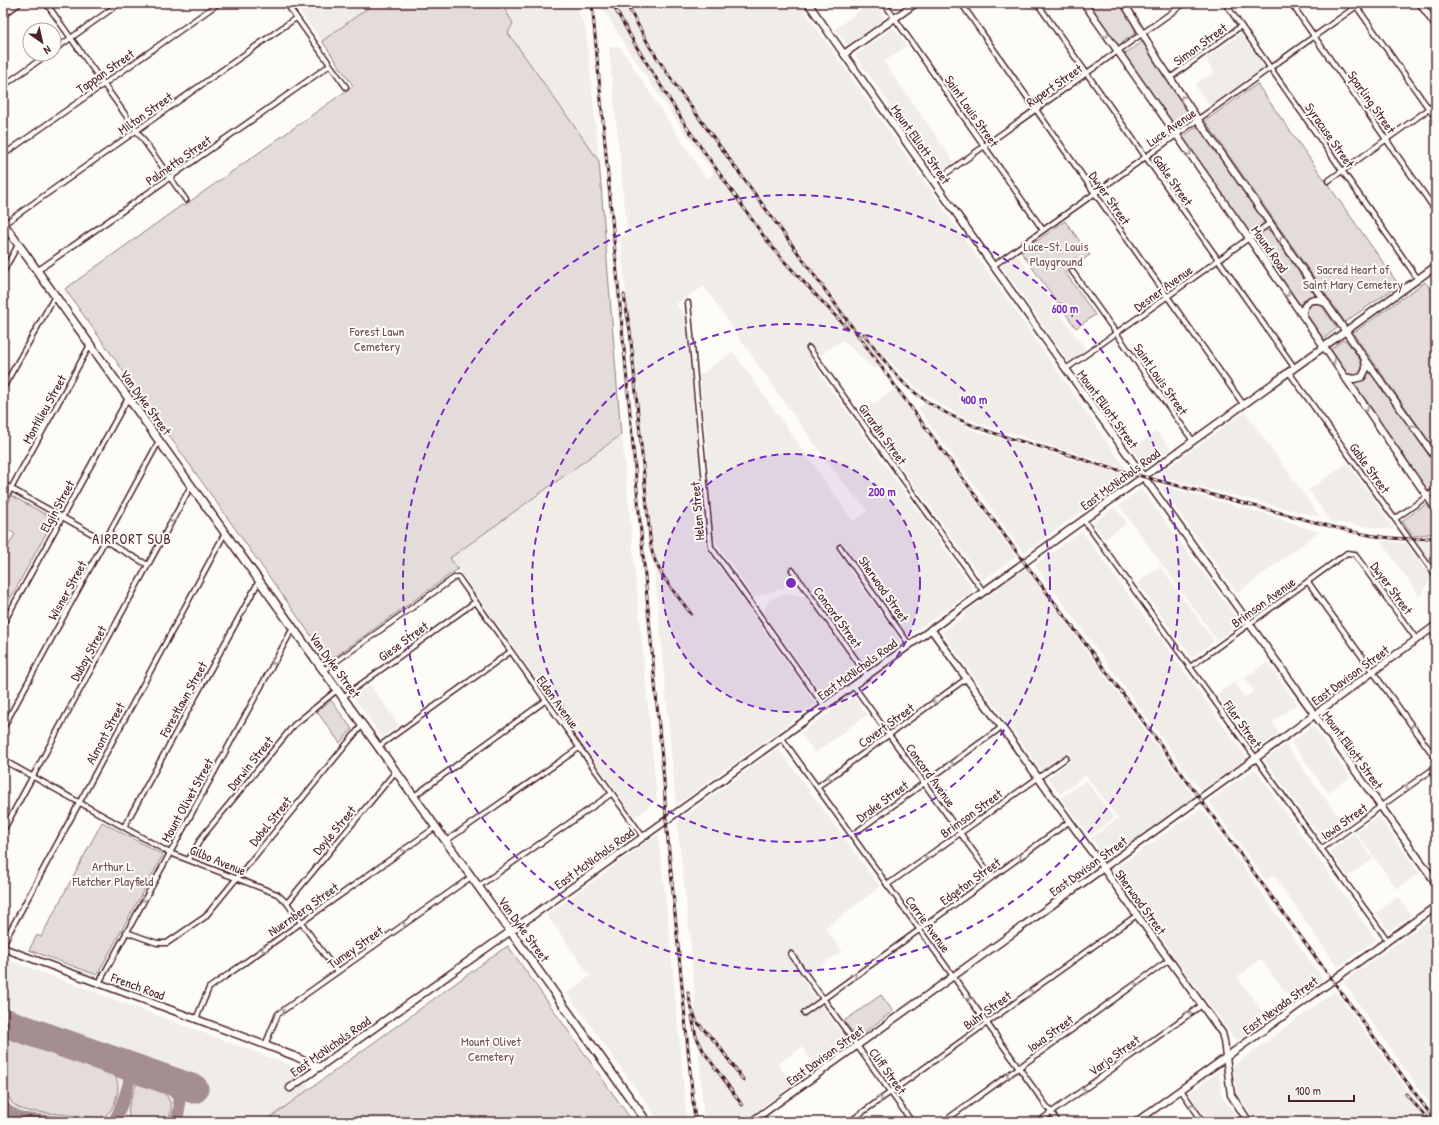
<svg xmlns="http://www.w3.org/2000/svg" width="1439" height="1125" viewBox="0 0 1439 1125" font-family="'Patrick Hand',sans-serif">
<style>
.built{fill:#f0ece8}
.green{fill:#e3dcda;stroke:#967e82}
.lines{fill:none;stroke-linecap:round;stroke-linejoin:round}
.taxiway{stroke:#a48e91;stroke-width:12}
.runway{stroke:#a48e91;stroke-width:29}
.street-casing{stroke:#4a1f2b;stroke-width:7}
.secondary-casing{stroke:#4a1f2b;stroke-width:9}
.primary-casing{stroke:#4a1f2b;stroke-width:10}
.street{stroke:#fdfcf7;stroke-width:4}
.secondary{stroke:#fdfcf7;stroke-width:6}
.primary{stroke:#fdfcf7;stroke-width:7}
.rail-casing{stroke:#4a1f2b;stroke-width:3}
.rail{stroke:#fdfcf7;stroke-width:1.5;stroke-dasharray:4.5;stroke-linecap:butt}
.oneway{stroke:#ac999b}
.ring{fill:none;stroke:#7b2cbf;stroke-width:2;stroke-dasharray:7 5}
.labels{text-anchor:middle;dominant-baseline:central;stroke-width:4;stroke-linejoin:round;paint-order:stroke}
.street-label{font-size:13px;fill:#4a1f2b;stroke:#fdfcf7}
.park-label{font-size:13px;fill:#704e57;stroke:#fdfcf7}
.neighbourhood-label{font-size:14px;letter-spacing:1px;fill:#4a1f2b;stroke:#fdfcf7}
.centre{fill:#7b2cbf;stroke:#fdfcf7;stroke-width:2}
.ring-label{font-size:12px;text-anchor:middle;font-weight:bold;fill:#7b2cbf;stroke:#fdfcf7;stroke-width:4;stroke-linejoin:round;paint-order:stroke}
</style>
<rect width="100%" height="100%" fill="#fdfcf7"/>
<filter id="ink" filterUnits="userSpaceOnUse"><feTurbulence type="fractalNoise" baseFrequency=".025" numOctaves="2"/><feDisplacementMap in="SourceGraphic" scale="8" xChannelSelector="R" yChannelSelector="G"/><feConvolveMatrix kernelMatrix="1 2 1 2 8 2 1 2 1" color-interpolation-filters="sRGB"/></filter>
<g filter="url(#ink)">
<g class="built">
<polygon points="294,3 375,3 322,41"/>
<polygon points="501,3 575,3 586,30 599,161 508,33 513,23"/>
<polygon points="600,3 799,3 1126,469 972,421 959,415 931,398 907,380 887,358 874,369 843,340 811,361 974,590 908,636 858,566 850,571 901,641 866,667 793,566 789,572 797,584 754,597 713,538 707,447 700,375 733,352 853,521 868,511 845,485 774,388 704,286 676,304 685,317 707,550 816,704 676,805 646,478 620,238 639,225 627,231 609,48 619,46 706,178 714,174 630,53"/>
<polygon points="871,3 875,3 885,18 847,45 835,29"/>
<polygon points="894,27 906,46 884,62 954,162 938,173 855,55"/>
<polygon points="1241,34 1265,67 1210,106 1195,85 1214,72 1205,59"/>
<polygon points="1017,254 1086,350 1069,362 1002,266"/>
<polygon points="895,389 1016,557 983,580 862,412"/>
<polygon points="926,403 950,418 977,432 1130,476 1024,553 918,408"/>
<polygon points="1245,412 1320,517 1156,476"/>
<polygon points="1157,431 1170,449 1145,467 1132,449"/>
<polygon points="622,436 657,800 635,817 450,558"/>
<polygon points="1347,463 1376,503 1395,530 1331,522 1309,490"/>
<polygon points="1159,485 1265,514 1319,532 1237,593"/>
<polygon points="1141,489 1240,623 1217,640 1119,505"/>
<polygon points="1115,507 1127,523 1105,539 1093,523"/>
<polygon points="1082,531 1247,758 1201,791 1035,565"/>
<polygon points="1380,540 1399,543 1406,543 1430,577 1420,597"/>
<polygon points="1436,540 1436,571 1415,541"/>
<polygon points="1160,566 1214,641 1192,658 1138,583"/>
<polygon points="1026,568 1194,797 1106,859 1091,838 1118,818 1086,775 1060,794 1048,778 1071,761 1068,756 1072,753 1066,753 1042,771 942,632 966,615 965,613"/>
<polygon points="788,593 808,597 860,672 825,698 765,615 765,607 769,600 778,596"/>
<polygon points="1267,662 1297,704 1272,722 1279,733 1257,749 1217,694 1234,682 1245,698 1254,691 1245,678"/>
<polygon points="370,685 399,725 382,737 353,696"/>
<polygon points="853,696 867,715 815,753 801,733"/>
<polygon points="1313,726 1350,777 1328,793 1291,742"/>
<polygon points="1286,745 1345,826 1324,842 1265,760"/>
<polygon points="778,748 880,887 825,928 842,951 802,979 849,1044 816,1067 802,1047 778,1064 792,1085 741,1122 704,1122 690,935 677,822"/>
<polygon points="1255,769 1376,940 1338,967 1273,875 1266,880 1209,801"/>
<polygon points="1086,780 1114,818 1090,836 1061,798"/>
<polygon points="1201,808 1323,979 1292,1001 1261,959 1237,977 1268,1019 1236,1041 1113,871"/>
<polygon points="1378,816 1419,873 1397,889 1356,832"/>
<polygon points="1354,833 1373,859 1348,876 1330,851"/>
<polygon points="658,834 668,921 687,1122 660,1122 567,993 590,976 547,915"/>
<polygon points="1398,897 1411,915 1389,931 1376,913"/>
<polygon points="1436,915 1436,1112 1343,982"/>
<polygon points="3,958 295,1067 311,1089 264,1122 3,1122"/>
<polygon points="1335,991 1431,1122 1257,1122 1237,1093 1233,1066"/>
<polygon points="1219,1071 1221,1095 1241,1122 1209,1122 1189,1093"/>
</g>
<g class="green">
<polygon points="375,3 501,3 513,23 508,33 599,161 621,435 450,558 458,569 329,661 65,289 182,205 184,206 192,200 353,86 322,41"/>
<polygon points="1086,3 1120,3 1134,27 1136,33 1117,46"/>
<polygon points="1142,42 1145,44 1194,117 1176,130 1123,55"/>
<polygon points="1257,84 1399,285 1345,322 1205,121"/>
<polygon points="1199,125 1263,219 1263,224 1250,234 1248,233 1181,138"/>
<polygon points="1065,221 1090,255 1065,272 1095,315 1076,328 1021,252"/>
<polygon points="1265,230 1270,231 1315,295 1314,297 1304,300 1299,309 1253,240"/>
<polygon points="1425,282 1436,296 1436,451 1353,333"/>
<polygon points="1316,302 1321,305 1337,328 1322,340 1304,316 1308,304"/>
<path d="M 1343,340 L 1345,340 C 1350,346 1372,370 1357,376 C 1355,377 1350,376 1348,377 L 1329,351 Z"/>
<polygon points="1369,369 1436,466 1436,485 1428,491 1415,477 1352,383 1362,379"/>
<polygon points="12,496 54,519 3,612 3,546 7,548 15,534 3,527 3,513"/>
<polygon points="1426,504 1436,517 1436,533 1413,536 1402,521"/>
<polygon points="331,700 352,729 340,743 317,712"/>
<polygon points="102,822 163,855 97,975 29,950 37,935 41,937"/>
<polygon points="508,946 633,1122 264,1122 500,951"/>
<polygon points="881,995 893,1011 857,1038 844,1021"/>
<path d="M 3,1032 L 101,1067 C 105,1070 114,1073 116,1078 C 122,1089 113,1116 100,1118 L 27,1111 L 19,1108 L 12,1103 L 3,1087 Z"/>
<path d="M 138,1080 L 158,1087 L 157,1088 C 170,1094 178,1113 164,1122 L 136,1122 L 131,1121 C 124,1109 134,1092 138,1080 Z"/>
</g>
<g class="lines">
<g class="taxiway">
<path d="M 159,1077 C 177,1087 185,1103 175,1122"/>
<polyline points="3,1106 7,1111 19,1117"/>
<polyline points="3,1117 58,1122"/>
<path d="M 113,1122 C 118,1117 130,1083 130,1076 C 130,1070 125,1066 120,1063"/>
</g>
<polyline class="runway" points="3,1022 194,1089"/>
<g class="street-casing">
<g id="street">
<polyline points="46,3 186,200"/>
<polyline points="286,3 346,87"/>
<polyline points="884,3 1043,230"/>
<polyline points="961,3 1243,404"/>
<polyline points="1037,3 1294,367"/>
<polyline points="1225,3 1418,279"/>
<polyline points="1291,3 1436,211"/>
<polyline points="1354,3 1436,119"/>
<polyline points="54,50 120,3"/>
<polyline points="1170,78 1241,26"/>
<polyline points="3,86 48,54"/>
<polyline points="3,155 219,3"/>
<polyline points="1328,181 1436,104"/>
<polyline points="934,182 1185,3"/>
<polyline points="4,224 296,18"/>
<polyline points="993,266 1361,3"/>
<polyline points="37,271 330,65"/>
<polyline points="1072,271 1193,441"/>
<polyline points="3,272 18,245"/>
<polyline points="688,303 711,547 824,706"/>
<polyline points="809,348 983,591"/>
<polyline points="1066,369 1270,223"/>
<polyline points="1288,371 1436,576"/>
<polyline points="3,388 55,296"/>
<polyline points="3,484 148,565"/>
<polyline points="3,503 90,345"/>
<polyline points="1083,519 1388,941"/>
<polyline points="1395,519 1436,490"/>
<polyline points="840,547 909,644"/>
<polyline points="792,570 867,675"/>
<polyline points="1308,582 1436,759"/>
<polyline points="3,624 128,398"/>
<polyline points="1431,630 1436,637"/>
<polyline points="1190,667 1347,553 1354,554 1356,556 1417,640"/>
<polyline points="324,670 454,578 458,577 643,837"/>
<polyline points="853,685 992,877"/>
<polyline points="343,697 475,602"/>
<polyline points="3,728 159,441"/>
<polyline points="781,737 1058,1122"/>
<polyline points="378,747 510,652"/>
<polyline points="3,760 170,853 277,894 287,903 337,972"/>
<polyline points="817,787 967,678"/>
<polyline points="414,796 545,701"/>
<polyline points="124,827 259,581"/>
<polyline points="3,831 191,486"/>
<polyline points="852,835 1002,727"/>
<polyline points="446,841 579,748"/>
<polyline points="1321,849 1436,767"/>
<polyline points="189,859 202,837 294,725 337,690"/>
<polyline points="887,885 1066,758"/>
<polyline points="479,886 611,794"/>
<polyline points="287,903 396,771"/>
<polyline points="126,932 157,943 167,943 205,917 363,724"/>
<polyline points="3,944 225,533"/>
<polyline points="791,954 912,1122"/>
<polyline points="99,983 293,628"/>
<polyline points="804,1013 1070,821"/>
<polyline points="196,1019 209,988 436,827"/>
<polyline points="265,1045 278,1014 471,877"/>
<polyline points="1181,1090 1203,1122"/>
<polyline points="849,1122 1137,915"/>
<polyline points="943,1122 1169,960"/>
<polyline points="1038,1122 1202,1005"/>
</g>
</g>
<g class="secondary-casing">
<g id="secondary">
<polyline points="808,3 1066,369 1436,883"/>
<polyline points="1084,3 1249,238 1436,509"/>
<polyline points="1124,3 1160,63 1198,120 1365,359 1436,458"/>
<polyline points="1420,3 1436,26"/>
<polyline points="3,14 18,3"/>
<polyline points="844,54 916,3"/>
<path d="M 1303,316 C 1302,309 1305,304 1311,300 L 1319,300 L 1327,304"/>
<polyline points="1344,377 1354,379 1362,377 1366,369 1365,360"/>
<polyline points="931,629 1222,1033 1224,1041 1231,1095 1249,1122"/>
<polyline points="3,948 196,1019 294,1056 313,1065 321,1067"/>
<polyline points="290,1088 643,837 1436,266"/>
<polyline points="751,1122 1256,758 1436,625"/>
<polyline points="1136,1122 1436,906"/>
</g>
</g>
<g class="primary-casing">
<polyline id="primary" points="3,223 647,1122"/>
</g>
<use href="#street" class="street"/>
<use href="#secondary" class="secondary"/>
<use href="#primary" class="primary"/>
<g class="rail-casing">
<g id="rail">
<polyline points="592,3 664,781 666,820 695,1122"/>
<polyline points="612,3 636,46 686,126 765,238 782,259 847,328"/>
<polyline points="626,3 650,47 678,89 1024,562 1144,722 1436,1122"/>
<path d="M 624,295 L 630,331 L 651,548 C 657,574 676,593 691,614"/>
<path d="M 864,334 C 878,352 891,371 907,386 C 951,425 1008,438 1063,453 C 1078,457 1092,463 1107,467 C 1165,482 1223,498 1281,513 C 1331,526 1384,545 1436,537"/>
<polyline points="688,993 691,1007 697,1022 718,1045 744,1081"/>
<polyline points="692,1017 696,1036 704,1052 742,1105"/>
<polyline points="1406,1094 1427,1118"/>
</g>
</g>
<use href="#rail" class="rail"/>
</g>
<defs><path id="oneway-chevron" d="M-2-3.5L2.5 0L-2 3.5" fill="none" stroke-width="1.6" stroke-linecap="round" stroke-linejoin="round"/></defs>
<g class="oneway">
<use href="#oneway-chevron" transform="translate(1106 35) rotate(55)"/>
<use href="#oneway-chevron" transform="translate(1183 98) rotate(-124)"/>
<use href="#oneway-chevron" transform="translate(1189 153) rotate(55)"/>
<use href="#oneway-chevron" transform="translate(1282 239) rotate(-125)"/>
<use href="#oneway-chevron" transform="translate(1287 294) rotate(55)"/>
<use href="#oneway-chevron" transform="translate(1333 362) rotate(56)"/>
<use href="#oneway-chevron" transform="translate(1366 409) rotate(55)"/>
<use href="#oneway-chevron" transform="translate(1413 427) rotate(-126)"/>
<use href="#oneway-chevron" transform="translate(172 520) rotate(119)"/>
<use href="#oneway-chevron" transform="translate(274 662) rotate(119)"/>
<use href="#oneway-chevron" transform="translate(935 701) rotate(144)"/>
<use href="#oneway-chevron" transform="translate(70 708) rotate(119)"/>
<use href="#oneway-chevron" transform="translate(1413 727) rotate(-126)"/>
<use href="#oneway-chevron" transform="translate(951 764) rotate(-36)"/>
<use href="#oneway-chevron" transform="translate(830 777) rotate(144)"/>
<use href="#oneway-chevron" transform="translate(1408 787) rotate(144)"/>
<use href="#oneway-chevron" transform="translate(404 849) rotate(145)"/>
<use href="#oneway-chevron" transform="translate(927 857) rotate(144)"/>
<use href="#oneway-chevron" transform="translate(1019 857) rotate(-36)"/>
<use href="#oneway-chevron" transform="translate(144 899) rotate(119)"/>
<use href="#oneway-chevron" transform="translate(403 925) rotate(-35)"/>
<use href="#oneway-chevron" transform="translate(264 949) rotate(145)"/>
<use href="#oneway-chevron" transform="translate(854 976) rotate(-36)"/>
<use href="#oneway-chevron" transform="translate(1137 983) rotate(144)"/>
<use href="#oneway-chevron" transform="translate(1030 992) rotate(-36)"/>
<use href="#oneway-chevron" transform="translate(970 1000) rotate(-126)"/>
<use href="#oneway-chevron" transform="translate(282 1011) rotate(-39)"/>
<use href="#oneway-chevron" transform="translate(1189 1014) rotate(-36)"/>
<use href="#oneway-chevron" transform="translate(1009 1075) rotate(144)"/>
<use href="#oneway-chevron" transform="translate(1083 1090) rotate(-36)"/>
<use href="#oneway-chevron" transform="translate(880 1099) rotate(-36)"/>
<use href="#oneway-chevron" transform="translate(1192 1106) rotate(-125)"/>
</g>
</g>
<circle cx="791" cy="583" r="129" fill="#7b2cbf" fill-opacity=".12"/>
<g class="ring">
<circle cx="791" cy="583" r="129"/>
<circle cx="791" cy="583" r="259"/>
<circle cx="791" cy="583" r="388"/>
</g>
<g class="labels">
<g class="street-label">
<text transform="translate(1200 44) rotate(-36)">Simon Street</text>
<text transform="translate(105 71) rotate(-35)">Tappan Street</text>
<text transform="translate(1054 85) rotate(-35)">Rupert Street</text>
<text transform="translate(1372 102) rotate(55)">Sparling Street</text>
<text transform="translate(972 111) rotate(55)">Saint Louis Street</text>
<text transform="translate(145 113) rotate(-35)">Milton Street</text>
<text transform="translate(1171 127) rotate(-35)">Luce Avenue</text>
<text transform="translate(1330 135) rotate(55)">Syracuse Street</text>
<text transform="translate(921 144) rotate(55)">Mount Elliott Street</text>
<text transform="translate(178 160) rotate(-35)">Palmetto Street</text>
<text transform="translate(1173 180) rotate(55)">Gable Street</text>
<text transform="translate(1110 198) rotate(55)">Dwyer Street</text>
<text transform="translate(1270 249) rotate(55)">Mound Road</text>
<text transform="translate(1163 288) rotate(-36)">Desner Avenue</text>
<text transform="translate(1161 379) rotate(55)">Saint Louis Street</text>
<text transform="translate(146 402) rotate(54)">Van Dyke Street</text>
<text transform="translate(44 409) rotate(-61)">Montilieu Street</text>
<text transform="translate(1108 409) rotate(54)">Mount Elliott Street</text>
<text transform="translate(883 434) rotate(54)">Girardin Street</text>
<text transform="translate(1370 468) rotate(54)">Gable Street</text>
<text transform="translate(1120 479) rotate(-36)">East McNichols Road</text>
<text transform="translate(57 506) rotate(-61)">Elgin Street</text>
<text transform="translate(697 511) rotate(-95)">Helen Street</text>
<text transform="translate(1392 588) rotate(54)">Dwyer Street</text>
<text transform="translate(884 589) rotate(55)">Sherwood Street</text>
<text transform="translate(67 590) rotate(-61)">Wisner Street</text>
<text transform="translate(1263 602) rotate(-36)">Brimson Avenue</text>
<text transform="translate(838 617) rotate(54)">Concord Street</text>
<text transform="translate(403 641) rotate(-36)">Giese Street</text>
<text transform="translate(88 653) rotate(-61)">Dubay Street</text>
<text transform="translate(335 665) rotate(54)">Van Dyke Street</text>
<text transform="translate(857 669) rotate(-36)">East McNichols Road</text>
<text transform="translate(1350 675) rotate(-36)">East Davison Street</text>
<text transform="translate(183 699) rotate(-61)">Forestlawn Street</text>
<text transform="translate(558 702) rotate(54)">Eldon Avenue</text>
<text transform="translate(1243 724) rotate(54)">Filer Street</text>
<text transform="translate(886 725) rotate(-36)">Covert Street</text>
<text transform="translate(105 733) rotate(-62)">Almont Street</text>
<text transform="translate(1353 750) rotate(54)">Mount Elliott Street</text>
<text transform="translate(250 763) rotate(-51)">Darwin Street</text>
<text transform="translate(931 775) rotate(54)">Concord Avenue</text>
<text transform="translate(187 800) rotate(-61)">Mount Olivet Street</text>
<text transform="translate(882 801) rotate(-36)">Drake Street</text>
<text transform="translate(971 813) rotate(-36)">Brimson Street</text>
<text transform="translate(270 821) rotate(-51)">Dobel Street</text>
<text transform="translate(1344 821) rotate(-35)">Iowa Street</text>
<text transform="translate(334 830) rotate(-50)">Doyle Street</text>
<text transform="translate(594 858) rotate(-36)">East McNichols Road</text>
<text transform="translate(218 860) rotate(22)">Gilbo Avenue</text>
<text transform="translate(1088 866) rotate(-36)">East Davison Street</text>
<text transform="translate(970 881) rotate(-36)">Edgeton Street</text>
<text transform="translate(1141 902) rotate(54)">Sherwood Street</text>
<text transform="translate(303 909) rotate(-35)">Nuernberg Street</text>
<text transform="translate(928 924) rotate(54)">Carrie Avenue</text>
<text transform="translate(524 929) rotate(54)">Van Dyke Street</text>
<text transform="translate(355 947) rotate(-35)">Tumey Street</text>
<text transform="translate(138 986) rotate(20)">French Road</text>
<text transform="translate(1280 1005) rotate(-36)">East Nevada Street</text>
<text transform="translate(987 1010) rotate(-36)">Buhr Street</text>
<text transform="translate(1050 1033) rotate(-36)">Iowa Street</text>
<text transform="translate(330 1046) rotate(-35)">East McNichols Road</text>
<text transform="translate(825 1055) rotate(-36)">East Davison Street</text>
<text transform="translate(1114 1055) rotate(-36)">Varjo Street</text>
<text transform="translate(888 1071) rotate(54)">Cliff Street</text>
</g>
<g class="park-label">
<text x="1056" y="246">Luce-St. Louis<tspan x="1056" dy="15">Playground</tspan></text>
<text x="1353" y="269">Sacred Heart of<tspan x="1353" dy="15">Saint Mary Cemetery</tspan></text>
<text x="377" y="331">Forest Lawn<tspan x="377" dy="15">Cemetery</tspan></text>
<text x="113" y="866">Arthur L.<tspan x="113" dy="15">Fletcher Playfield</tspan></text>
<text x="491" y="1041">Mount Olivet<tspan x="491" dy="15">Cemetery</tspan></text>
</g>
<g class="neighbourhood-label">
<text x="132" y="538">AIRPORT SUB</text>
</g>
</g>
<circle cx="791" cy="583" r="6" class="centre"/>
<g class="ring-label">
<text x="1065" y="313">600 m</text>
<text x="974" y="404">400 m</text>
<text x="882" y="496">200 m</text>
</g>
<rect width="1439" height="1125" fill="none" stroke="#fdfcf7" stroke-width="16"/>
<rect x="8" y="8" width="1423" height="1109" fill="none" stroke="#4a1f2b" stroke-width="1.5" filter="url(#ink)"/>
<g transform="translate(42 42) rotate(146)"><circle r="19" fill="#fdfcf7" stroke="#b5a4a5"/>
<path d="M0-3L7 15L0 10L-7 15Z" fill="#4a1f2b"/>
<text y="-6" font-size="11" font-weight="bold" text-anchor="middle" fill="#4a1f2b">N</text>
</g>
<path d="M1289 1095v6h65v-6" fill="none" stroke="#4a1f2b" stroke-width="2"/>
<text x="1295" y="1095" font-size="12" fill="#4a1f2b" stroke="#fdfcf7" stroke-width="3" paint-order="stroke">100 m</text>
</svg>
